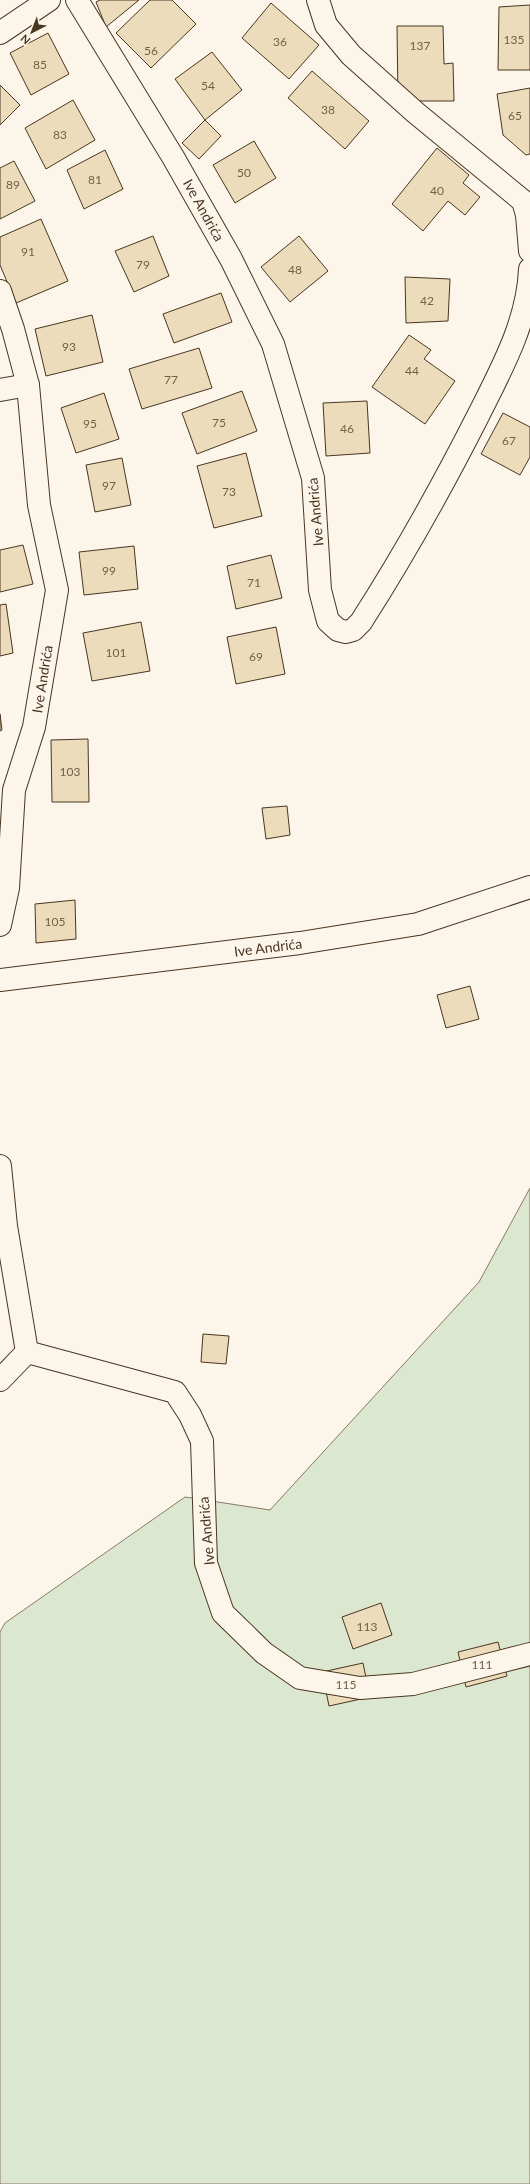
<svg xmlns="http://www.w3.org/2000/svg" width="530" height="2184" viewBox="0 0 530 2184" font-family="Lato,sans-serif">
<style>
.green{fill:#dce7d0;stroke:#887966}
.building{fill:#ecdcbc;stroke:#4a3520}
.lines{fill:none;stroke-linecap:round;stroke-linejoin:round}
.minor-casing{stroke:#4a3520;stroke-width:24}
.minor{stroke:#fbf6e9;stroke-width:22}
.labels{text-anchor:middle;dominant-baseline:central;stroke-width:3;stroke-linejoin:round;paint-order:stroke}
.number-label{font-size:12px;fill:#725f47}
.street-label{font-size:14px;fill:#4a3520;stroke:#fbf6e9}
</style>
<rect width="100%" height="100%" fill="#fbf6e9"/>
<polygon class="green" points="530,1188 530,2184 0,2184 0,1632 5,1623 185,1497 270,1510 479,1282"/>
<g class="building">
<polygon points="100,0 139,0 106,27 96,2"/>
<polygon points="150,0 172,0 196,24 151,68 116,33"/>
<polygon points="271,3 319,45 289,79 242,38"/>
<polygon points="530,5 530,70 498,70 499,7"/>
<polygon points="397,26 443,26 444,64 453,63 454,101 398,101"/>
<polygon points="48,33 69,74 31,95 10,53"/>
<polygon points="212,52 242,90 205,120 175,79"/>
<polygon points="312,71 369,121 345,149 288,98"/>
<polygon points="0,85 20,105 0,125"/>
<polygon points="530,88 530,154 526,155 503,135 497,94"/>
<polygon points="73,100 95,140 46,169 25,128"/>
<polygon points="205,120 221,136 199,159 182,143"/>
<polygon points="254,141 276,178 235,203 213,165"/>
<polygon points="437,148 469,175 463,183 480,197 465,215 448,201 423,231 392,204"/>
<polygon points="105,150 123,189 84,209 67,170"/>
<polygon points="14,161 35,201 0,219 0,168"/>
<polygon points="41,219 68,281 16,303 0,265 0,237"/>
<polygon points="153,236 169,276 134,292 115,251"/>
<polygon points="299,236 328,271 290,302 261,267"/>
<polygon points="405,277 450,279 448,321 406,323"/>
<polygon points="221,293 232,322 174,343 163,314"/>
<polygon points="92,315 103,362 46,376 35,329"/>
<polygon points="409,335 431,350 424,359 455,381 425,424 372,387"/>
<polygon points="199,348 212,388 142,409 129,369"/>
<polygon points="242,391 257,431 197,454 182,413"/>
<polygon points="104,393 119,439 76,453 61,408"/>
<polygon points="367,401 370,453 326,456 323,403"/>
<polygon points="503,413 530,427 530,457 520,475 481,454"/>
<polygon points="246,453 262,516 214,528 197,466"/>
<polygon points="122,458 131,505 95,512 86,465"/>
<polygon points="23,545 33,584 0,592 0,550"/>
<polygon points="134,546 138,589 84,595 79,552"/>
<polygon points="271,555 282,598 236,609 227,566"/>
<polygon points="6,604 13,653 0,656 0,605"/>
<polygon points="141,622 150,671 92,681 83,633"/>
<polygon points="276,627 285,674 236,684 227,637"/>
<polygon points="0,714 2,730 0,731"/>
<polygon points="88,739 89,802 52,802 51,740"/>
<polygon points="287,806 290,835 266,839 262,808"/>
<polygon points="75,900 76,939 36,943 35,904"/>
<polygon points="470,986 479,1019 446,1028 437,995"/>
<polygon points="203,1334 229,1336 226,1364 201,1362"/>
<polygon points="381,1603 392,1635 353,1649 342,1617"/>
<polygon points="498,1642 507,1676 466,1687 458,1652"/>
<polygon points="363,1663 370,1697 329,1706 322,1672"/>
</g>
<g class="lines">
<g class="minor-casing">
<g id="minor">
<path d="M 77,0 L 173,157 L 231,259 L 273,344 L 313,478 L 320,590 L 328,621 L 338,630 L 346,632 L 353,630 L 361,622 C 404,555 443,485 479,414 C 502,368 528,321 530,269"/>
<polyline points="318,0 326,25 351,55 416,113 523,201 527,215 530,251"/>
<polyline points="0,33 49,0"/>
<polyline points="0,291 13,329 28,385 39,505 57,590 34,727 14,790 8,888 0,925"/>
<polyline points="0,390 28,385"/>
<polyline points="0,980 300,943 418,924 530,887"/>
<polyline points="0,1166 6,1226 27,1352"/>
<polyline points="27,1352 175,1392 190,1415 202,1441 206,1563 223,1613 264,1653 300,1678 360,1688 413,1684 530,1654"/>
<polyline points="0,1380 27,1352"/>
</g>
</g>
<use href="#minor" class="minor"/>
</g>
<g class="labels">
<g class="number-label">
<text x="514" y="39">135</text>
<text x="280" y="41">36</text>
<text x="420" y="45">137</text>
<text x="151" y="50">56</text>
<text x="40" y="64">85</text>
<text x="208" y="85">54</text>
<text x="328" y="109">38</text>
<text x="515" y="115">65</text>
<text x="60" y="134">83</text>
<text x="244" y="172">50</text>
<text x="95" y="179">81</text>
<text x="13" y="184">89</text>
<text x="437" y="190">40</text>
<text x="28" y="251">91</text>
<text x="143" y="264">79</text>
<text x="295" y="269">48</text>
<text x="427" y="300">42</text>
<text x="69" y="346">93</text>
<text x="412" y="370">44</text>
<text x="171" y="379">77</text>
<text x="219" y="422">75</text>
<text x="90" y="423">95</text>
<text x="347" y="428">46</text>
<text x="509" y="440">67</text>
<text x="109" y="485">97</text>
<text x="229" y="491">73</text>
<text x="109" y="570">99</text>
<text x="254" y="582">71</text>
<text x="116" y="652">101</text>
<text x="256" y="656">69</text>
<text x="70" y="771">103</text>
<text x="55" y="921">105</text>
<text x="367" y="1626">113</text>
<text x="482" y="1664">111</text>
<text x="346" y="1684">115</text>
</g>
<g class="street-label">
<text transform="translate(204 210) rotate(61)">Ive Andrića</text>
<text transform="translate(315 512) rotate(-95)">Ive Andrića</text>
<text transform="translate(42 679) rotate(-81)">Ive Andrića</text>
<text transform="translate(268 947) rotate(-7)">Ive Andrića</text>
<text transform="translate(206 1531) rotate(-95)">Ive Andrića</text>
</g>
</g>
<g transform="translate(32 32) rotate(222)" stroke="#fbf6e9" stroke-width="3" paint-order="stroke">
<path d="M0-3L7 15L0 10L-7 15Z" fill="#4a3520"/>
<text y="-6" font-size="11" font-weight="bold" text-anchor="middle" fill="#4a3520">N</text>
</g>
</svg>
